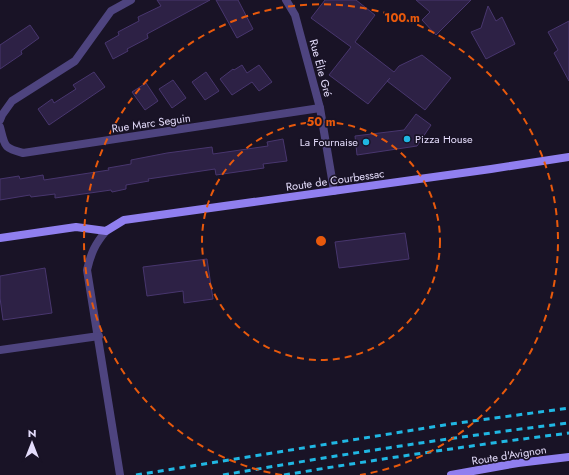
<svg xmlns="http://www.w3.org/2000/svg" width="569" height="475" viewBox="0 0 569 475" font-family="Jost,sans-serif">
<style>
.building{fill:#2d2145;stroke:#48366e}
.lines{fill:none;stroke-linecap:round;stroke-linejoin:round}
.street{stroke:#4e447f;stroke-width:8}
.secondary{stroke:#907fef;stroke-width:8}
.rail{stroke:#20b7e3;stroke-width:3;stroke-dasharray:6 5;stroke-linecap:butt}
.ring{fill:none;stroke:#e8590c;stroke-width:2;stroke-dasharray:7 5}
.poi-dot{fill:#20b7e3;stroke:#191326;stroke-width:1.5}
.labels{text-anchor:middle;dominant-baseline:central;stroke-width:3.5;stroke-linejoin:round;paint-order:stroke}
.street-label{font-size:11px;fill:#e4dcfb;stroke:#191326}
.poi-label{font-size:11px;fill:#e4dcfb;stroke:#191326;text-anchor:start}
.centre{fill:#e8590c;stroke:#191326;stroke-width:2}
.ring-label{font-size:12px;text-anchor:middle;font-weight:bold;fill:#e8590c;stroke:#191326;stroke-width:3.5;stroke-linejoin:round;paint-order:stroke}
</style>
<rect width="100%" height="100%" fill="#191326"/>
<g class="building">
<polygon points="157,0 210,0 147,34 148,38 127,49 128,51 113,59 105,43 119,35 118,32 139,21 138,17 161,6"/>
<polygon points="216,0 238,0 253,29 237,38"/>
<polygon points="325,0 356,0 375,15 355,42 394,72 399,66 422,55 451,78 425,110 387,81 390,78 368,104 329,75 351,47 311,18"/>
<polygon points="416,0 471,0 436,35 422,20 430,12"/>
<polygon points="488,6 496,21 502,17 515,44 486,59 471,32 481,28"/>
<polygon points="569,21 569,81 554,53 558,50 548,32"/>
<polygon points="30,25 39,38 21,51 22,54 0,69 0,45"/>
<polygon points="242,65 247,73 259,65 272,82 259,91 252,82 232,95 220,79 233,69 234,70"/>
<polygon points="94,72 105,87 49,125 38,109 52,99 54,103 76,89 73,85"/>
<polygon points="206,72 219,91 205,100 192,82"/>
<polygon points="173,80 186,98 172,108 159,89"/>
<polygon points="146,83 158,101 145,110 132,92"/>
<polygon points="416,114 431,125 417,146 357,155 355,136 404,130"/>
<polygon points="283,139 287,161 263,164 264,168 216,175 215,169 148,179 149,181 126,185 126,189 112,192 111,190 55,198 55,194 31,197 30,195 0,200 0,179 19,176 20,179 43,175 44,180 109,170 108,168 131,164 131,160 167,153 212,147 213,154 268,146 267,142"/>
<polygon points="405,233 409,259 339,268 335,242"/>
<polygon points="207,259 213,299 184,303 183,291 147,296 143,267"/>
<polygon points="45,268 52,313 3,320 0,298 0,276"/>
</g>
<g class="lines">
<g class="street">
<polyline points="286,0 295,15 320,108 334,191"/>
<polyline points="0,120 2,115 12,101 75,61 111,11 131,0"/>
<path d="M 0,127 C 5,146 3,148 23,153 L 320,108"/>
<path d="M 106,231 C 95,244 91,253 87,270 L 120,475"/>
<polyline points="0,350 99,336"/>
</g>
<g class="secondary">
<polyline points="0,238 76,227 106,231 124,220 491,169 569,157"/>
<polyline points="451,475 518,463 569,457"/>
</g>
<g class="rail">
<polyline points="136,475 451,424 569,408"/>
<path d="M 223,475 C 338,455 453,437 569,423"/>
<path d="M 284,475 C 379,459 474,445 569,433"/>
</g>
</g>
<g class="ring">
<circle cx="321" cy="241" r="119"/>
<path d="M282 475A237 237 0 1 1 360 475"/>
</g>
<g class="poi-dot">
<circle cx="407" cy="139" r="4"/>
<circle cx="366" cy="142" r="4"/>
</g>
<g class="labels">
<g class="street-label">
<text transform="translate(321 68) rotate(75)">Rue Élie Gré</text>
<text transform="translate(151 123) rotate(-8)">Rue Marc Seguin</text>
<text transform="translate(335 180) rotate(-8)">Route de Courbessac</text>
<text transform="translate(509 455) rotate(-9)">Route d'Avignon</text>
</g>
<g class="poi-label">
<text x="415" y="139">Pizza House</text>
<text x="358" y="142" text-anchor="end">La Fournaise</text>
</g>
</g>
<circle cx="321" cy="241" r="6" class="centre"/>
<g class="ring-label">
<text x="402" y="22">100 m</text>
<text x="321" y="126">50 m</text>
</g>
<g transform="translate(32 443)" stroke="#191326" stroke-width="3" paint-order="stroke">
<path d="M0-3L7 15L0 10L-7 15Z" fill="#e4dcfb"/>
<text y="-6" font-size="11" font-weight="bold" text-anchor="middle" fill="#e4dcfb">N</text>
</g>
</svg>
